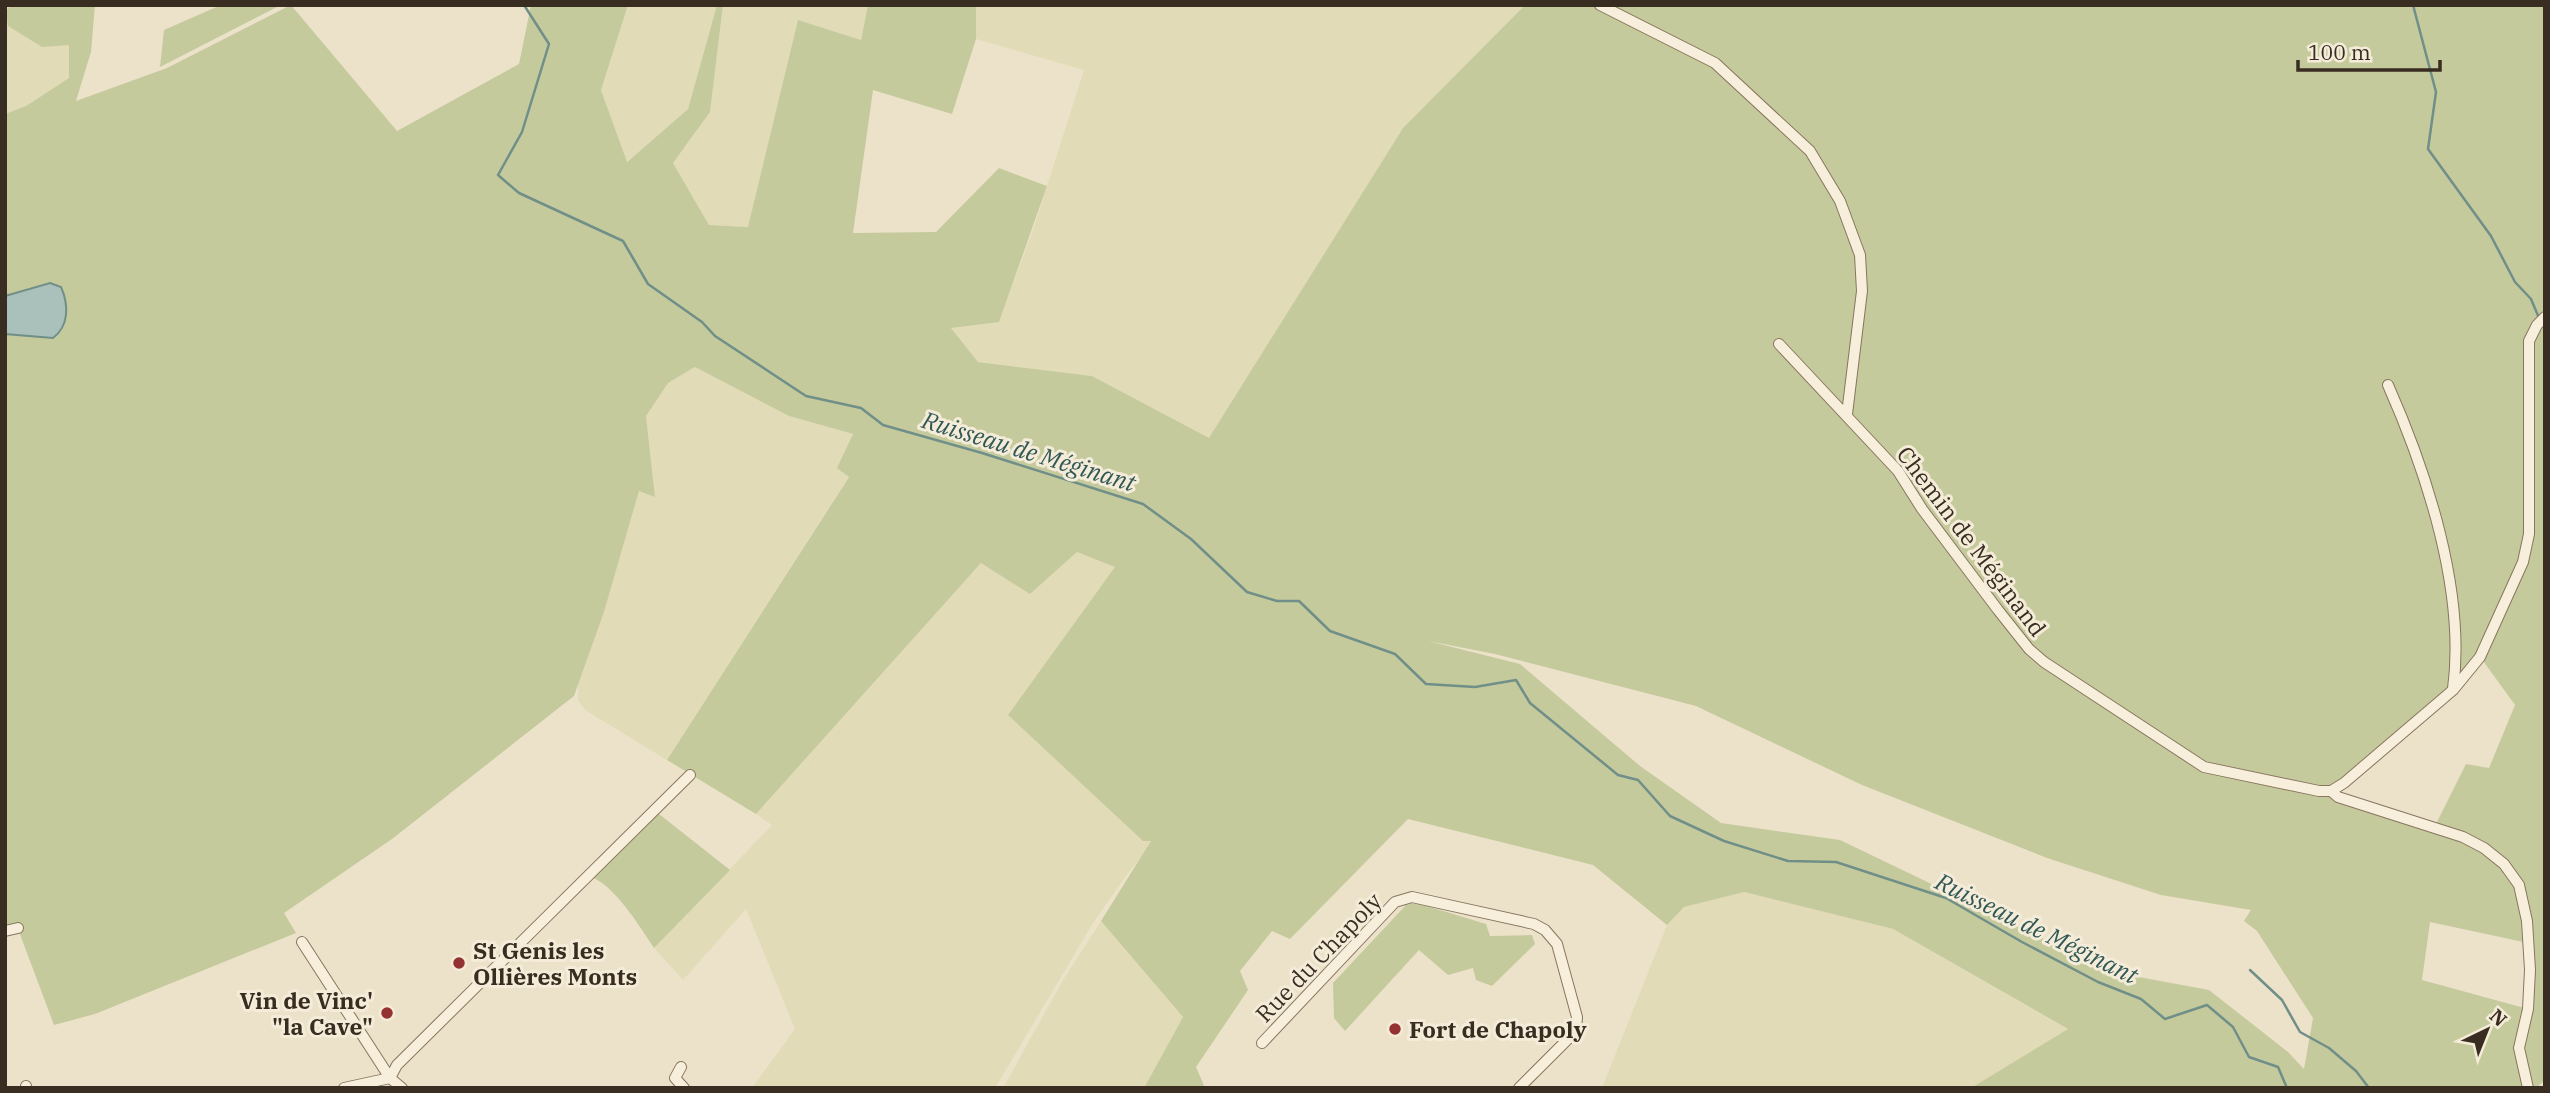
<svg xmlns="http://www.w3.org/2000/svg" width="2550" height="1093" viewBox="0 0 2550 1093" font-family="'IBM Plex Serif',serif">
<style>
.farmland{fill:#e2dbb7}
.green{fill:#c5ca9d;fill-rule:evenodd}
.water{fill:#a9c1ba;stroke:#708f88;stroke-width:2}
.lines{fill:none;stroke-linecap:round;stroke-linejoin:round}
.stream{stroke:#708f88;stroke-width:2.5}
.street-casing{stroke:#88755f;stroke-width:12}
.street{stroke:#f7efdc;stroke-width:10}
.poi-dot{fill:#943232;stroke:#f4ecd8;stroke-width:2.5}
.labels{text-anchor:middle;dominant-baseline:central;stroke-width:6;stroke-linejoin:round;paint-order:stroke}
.street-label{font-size:23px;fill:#392d21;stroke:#f4ecd8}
.poi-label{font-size:23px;font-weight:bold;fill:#392d21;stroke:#f4ecd8;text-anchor:start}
.water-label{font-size:24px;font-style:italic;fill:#315856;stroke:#f4ecd8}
</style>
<rect width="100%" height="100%" fill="#ece2c9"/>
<g class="farmland">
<polygon points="5,5 12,5 6,10 9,26 42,47 69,44 69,78 26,106 5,114"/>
<polygon points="628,5 717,5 688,109 626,162 601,90"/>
<polygon points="723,5 868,5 861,40 798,20 749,227 709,225 673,163 710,112"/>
<polygon points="976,5 1525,5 1403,128 1209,439 1092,376 978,362 950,327 999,321 1034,227 1084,70 976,39"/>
<polygon points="695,367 789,416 853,434 849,476 667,760 585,710 578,700 578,685 604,612 639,491 655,496 646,416 668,383"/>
<polygon points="1077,552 1116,567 1009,715 1143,841 1151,840 1142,857 1128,873 1093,923 995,1088 752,1088 795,1029 746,909 683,980 654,948 772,825 756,814 982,562 1030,594"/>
<polygon points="1743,892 1893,929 2069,1030 1971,1088 1602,1088 1667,925 1684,907"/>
<polygon points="1101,921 1183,1017 1144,1088 1003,1088 1063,980"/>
</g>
<g class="green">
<path d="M 12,5 L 95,5 L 91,52 L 76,101 L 167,68 L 291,5 L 397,131 L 519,64 L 531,5 L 628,5 L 601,90 L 627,162 L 688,109 L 717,5 L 723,5 L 710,112 L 673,163 L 709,225 L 748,227 L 798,20 L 861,40 L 868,5 L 976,5 L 976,39 L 952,114 L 873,90 L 853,233 L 936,232 L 999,168 L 1047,186 L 999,322 L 951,328 L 978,362 L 1092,376 L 1209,438 L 1403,128 L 1525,5 L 2545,5 L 2545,1080 L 2536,1088 L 1971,1088 L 2068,1029 L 1893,929 L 1744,892 L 1684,907 L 1667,925 L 1593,865 L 1408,819 L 1290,939 L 1272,931 L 1240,971 L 1248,990 L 1196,1067 L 1205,1088 L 1144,1088 L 1183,1017 L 1101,921 L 1151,841 L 1143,841 L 1008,715 L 1115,567 L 1077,552 L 1030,594 L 981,563 L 756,814 L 667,760 L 849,477 L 837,468 L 853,434 L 789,416 L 695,367 L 668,383 L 646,416 L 655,497 L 639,491 L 604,612 L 574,696 L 392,839 L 284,913 L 296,933 L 95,1014 L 54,1025 L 18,929 L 5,930 L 5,114 L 26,106 L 69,78 L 69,45 L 42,47 L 8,26 L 6,10 ZM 1428,641 L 1495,654 L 1696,706 L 1862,785 L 2047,858 L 2161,895 L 2251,910 L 2244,921 L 2257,931 L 2313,1018 L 2304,1069 L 2288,1052 L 2209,990 L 2117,973 L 1840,840 L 1721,823 L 1640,766 L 1520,664 ZM 2481,658 L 2515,705 L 2489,768 L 2466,764 L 2434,828 L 2332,790 L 2453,690 ZM 2430,922 L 2528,943 L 2528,1009 L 2422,980 Z"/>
<polygon points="221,5 281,5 160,67 164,30"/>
<path d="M 659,806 L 659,814 L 730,870 L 654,948 C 640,927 613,882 588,876 Z"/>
<polygon points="1417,903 1486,924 1490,936 1532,935 1535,944 1492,986 1476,980 1473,968 1448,975 1419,950 1345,1031 1334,1018 1333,983 1406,905"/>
</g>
<path class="water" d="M 50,283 L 61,287 C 69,305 69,326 53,338 L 5,334 L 5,296 Z"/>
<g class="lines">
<g class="stream">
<polyline points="524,5 549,44 522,132 498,175 519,193 623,241 648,284 702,322 715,336 806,396 861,408 883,425 982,453 1143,504 1191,539 1247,592 1277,601 1299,601 1330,631 1395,654 1426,684 1475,687 1516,680 1530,703 1618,775 1638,780 1670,816 1724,841 1788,861 1836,862 1946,898 2022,942 2098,982 2141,999 2165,1019 2207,1005 2233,1027 2249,1057 2278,1067 2287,1088"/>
<polyline points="2413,5 2436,92 2428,149 2491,236 2515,282 2531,299 2539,318"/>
<polyline points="2250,970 2282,1000 2300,1032 2329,1048 2356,1071 2369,1088"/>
</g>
<g class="street-casing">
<g id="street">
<polyline points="1600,5 1715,63 1810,151 1840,201 1860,255 1862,291 1847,414"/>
<polyline points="1779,344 1898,471 1922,509 1998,610 2029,649 2044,662 2204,767 2319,791 2331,791 2344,783 2453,690 2480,657 2523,562 2529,534 2529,341 2537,325 2545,317"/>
<path d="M 2388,385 C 2427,473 2466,592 2453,689"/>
<polyline points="2331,791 2338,797 2463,837 2484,848 2504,864 2519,885 2527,921 2530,970 2528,1009 2519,1048 2528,1088"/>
<polyline points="5,931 18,928"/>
<polyline points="302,942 390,1078 402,1088"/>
<polyline points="1262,1043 1395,902 1412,897 1534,924 1545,930 1557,944 1577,1017 1576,1031 1519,1088"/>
<polyline points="681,1067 675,1078 684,1088"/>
<polyline points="26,1086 26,1088"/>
<polyline points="344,1088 390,1078 397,1065 690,775"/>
</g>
</g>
<use href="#street" class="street"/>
</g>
<g class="poi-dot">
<circle cx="459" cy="963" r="7"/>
<circle cx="387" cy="1013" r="7"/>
<circle cx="1395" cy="1029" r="7"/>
</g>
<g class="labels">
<g class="street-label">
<text transform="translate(1972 541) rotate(53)">Chemin de Méginand</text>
<text transform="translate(1318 957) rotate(-46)">Rue du Chapoly</text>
</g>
<g class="poi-label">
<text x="473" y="950">St Genis les<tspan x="473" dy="26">Ollières Monts</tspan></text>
<text x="373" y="1000" text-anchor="end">Vin de Vinc'<tspan x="373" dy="26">"la Cave"</tspan></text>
<text x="1409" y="1029">Fort de Chapoly</text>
</g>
<g class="water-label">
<text transform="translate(1029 451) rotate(17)">Ruisseau de Méginant</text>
<text transform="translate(2037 928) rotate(26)">Ruisseau de Méginant</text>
</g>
</g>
<rect width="2550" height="1093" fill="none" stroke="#392d21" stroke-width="14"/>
<g transform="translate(2487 1030) rotate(43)" stroke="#f4ecd8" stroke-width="5" paint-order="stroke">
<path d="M0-5L12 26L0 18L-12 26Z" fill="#392d21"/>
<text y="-10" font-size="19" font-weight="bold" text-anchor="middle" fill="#392d21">N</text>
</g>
<path d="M2298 60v10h142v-10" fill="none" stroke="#392d21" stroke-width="3.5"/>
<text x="2308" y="60" font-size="21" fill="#392d21" stroke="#f4ecd8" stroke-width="5" paint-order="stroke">100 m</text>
</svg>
